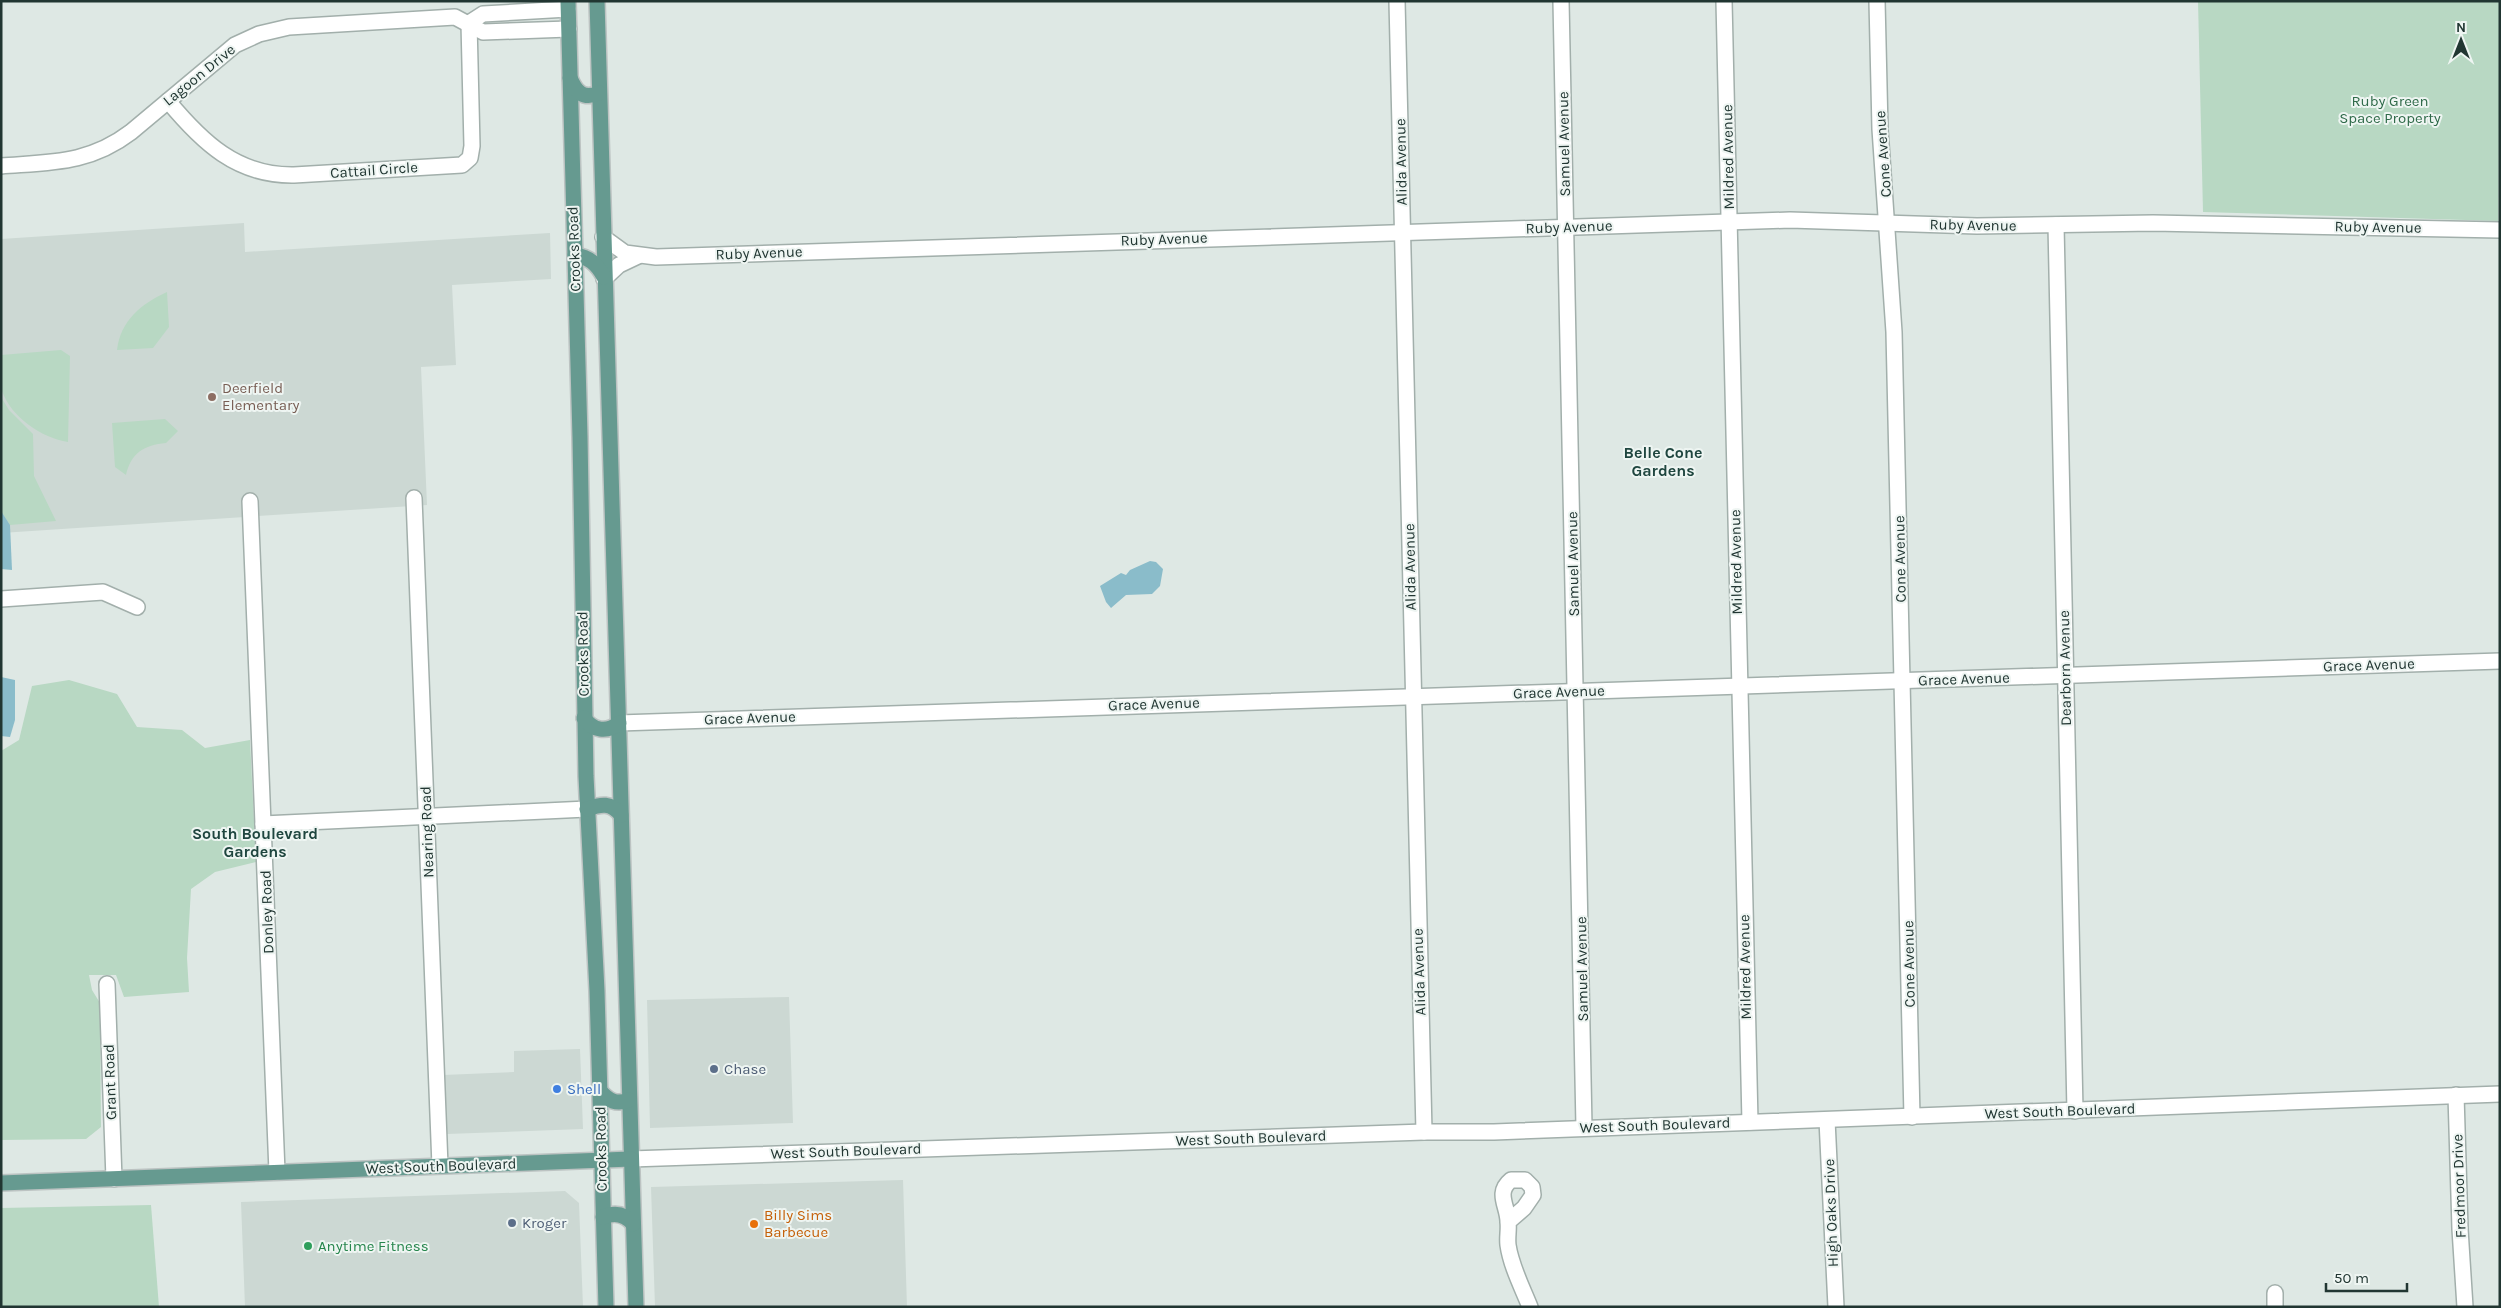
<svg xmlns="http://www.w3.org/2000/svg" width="2501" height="1308" viewBox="0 0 2501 1308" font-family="Karla,sans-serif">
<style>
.built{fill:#ccd8d3}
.green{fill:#b8d8c3}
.water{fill:#8abcca}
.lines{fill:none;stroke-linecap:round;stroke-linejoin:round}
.minor-casing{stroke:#a2afab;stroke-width:18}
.major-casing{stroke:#bcc3c2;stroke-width:18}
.minor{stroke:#fff;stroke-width:15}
.major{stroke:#669a90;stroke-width:15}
.education-dot{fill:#8d6e63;stroke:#eef5f2;stroke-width:2}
.service-dot{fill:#5c6f8a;stroke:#eef5f2;stroke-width:2}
.shop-dot{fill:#3f7fe0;stroke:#eef5f2;stroke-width:2}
.food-dot{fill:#e8710a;stroke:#eef5f2;stroke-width:2}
.leisure-dot{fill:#2e9e5b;stroke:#eef5f2;stroke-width:2}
.labels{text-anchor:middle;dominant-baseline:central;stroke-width:4;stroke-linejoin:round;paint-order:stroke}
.street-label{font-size:15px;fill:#213632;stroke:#eef5f2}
.park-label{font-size:15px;fill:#2f6a49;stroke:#eef5f2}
.education-label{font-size:15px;fill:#785e54;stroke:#eef5f2;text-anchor:start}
.service-label{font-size:15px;fill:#4e5e75;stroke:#eef5f2;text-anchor:start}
.shop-label{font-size:15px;fill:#366cbe;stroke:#eef5f2;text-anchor:start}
.food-label{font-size:15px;fill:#c56008;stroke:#eef5f2;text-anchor:start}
.leisure-label{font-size:15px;fill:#27864d;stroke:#eef5f2;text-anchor:start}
.neighbourhood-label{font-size:16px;font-weight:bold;fill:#1f463f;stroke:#eef5f2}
</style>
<rect width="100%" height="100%" fill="#dee8e4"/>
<g class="built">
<polygon points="244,223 245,252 550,233 551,279 452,285 456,365 421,367 427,505 1,533 1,239"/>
<polygon points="789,997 793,1123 650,1128 647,1000"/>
<polygon points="580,1049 583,1129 447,1134 443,1075 514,1072 514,1051"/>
<polygon points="903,1180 907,1307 655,1307 651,1187"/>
<polygon points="565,1191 579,1203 583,1307 245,1307 241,1202"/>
</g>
<g class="green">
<polygon points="2198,1 2500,1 2498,221 2203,212"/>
<path d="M 167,292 L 169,327 L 153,348 L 117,350 C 120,321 142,303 167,292 Z"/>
<path d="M 61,350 L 70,356 L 68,442 C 42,438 11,417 2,391 C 0,381 1,366 1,355 Z"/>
<polygon points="1,397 9,410 33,434 34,476 56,521 10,525 1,511"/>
<path d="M 165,419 L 178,431 L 166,443 C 144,445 131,453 126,475 L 115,467 L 112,423 Z"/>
<polygon points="69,680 117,694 137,727 182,730 205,748 250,740 256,862 215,872 191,889 187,958 189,992 124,997 116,975 89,975 92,990 100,1003 101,1127 86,1139 1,1140 1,751 19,740 32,686"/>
<polygon points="151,1205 159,1307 1,1307 1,1208"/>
</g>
<g class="water">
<polygon points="1,511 10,525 12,570 1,569"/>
<polygon points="1150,561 1156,562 1163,569 1160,586 1152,594 1126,595 1111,608 1106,602 1100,586 1121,573 1126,575 1130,570"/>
<polygon points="1,677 15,680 15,720 10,737 1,736"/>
</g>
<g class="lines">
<g class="minor-casing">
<g id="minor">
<polyline points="1397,1 1424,1132"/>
<polyline points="1561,1 1584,1127"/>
<polyline points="1724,1 1750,1122"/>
<polyline points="1877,1 1880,129 1894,332 1912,1117"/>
<polyline points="469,23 483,14 568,9"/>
<path d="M 168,101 C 202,142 237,176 294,175 L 462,165 L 470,158 L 472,146 L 469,23"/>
<path d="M 1,166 C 51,162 89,164 131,132 L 235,45 L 259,34 L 289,27 L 455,17 L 483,32 L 569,29"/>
<polyline points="2056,225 2075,1111"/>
<polyline points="603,237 625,253 656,257 1790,220 1977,226 2153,223 2500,230"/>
<polyline points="604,279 619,265 638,256"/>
<polyline points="414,498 440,1166"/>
<polyline points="250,501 277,1172"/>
<polyline points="1,599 103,592 137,607"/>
<polyline points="619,723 2500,661"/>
<polyline points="263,824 587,809"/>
<polyline points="107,984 114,1179"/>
<polyline points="2456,1095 2460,1229 2465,1307"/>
<polyline points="1827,1120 1836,1307"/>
<polyline points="631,1159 1424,1132 1494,1132 2500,1094"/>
<path d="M 1509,1221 L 1524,1208 L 1533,1195 L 1532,1187 L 1525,1180 L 1511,1180 C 1495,1193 1508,1206 1508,1222 C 1509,1230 1507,1237 1508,1245 C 1511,1266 1522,1287 1530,1307"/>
<polyline points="2275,1293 2275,1307"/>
</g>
</g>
<g class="major-casing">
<g id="major">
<polyline points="568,1 580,437 586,776 597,991 606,1307"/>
<polyline points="597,1 636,1307"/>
<path d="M 570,78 C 576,92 583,100 599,93"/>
<path d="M 575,255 C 589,257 597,264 604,277"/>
<path d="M 584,718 C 593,731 607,733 619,723"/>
<path d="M 587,809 C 601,804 611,802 621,815"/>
<path d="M 600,1091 C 609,1101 616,1105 629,1100"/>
<polyline points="1,1183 631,1159"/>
<path d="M 603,1217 C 615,1212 625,1214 633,1224"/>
</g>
</g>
<use href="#minor" class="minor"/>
<use href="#major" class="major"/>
</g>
<circle class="education-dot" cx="212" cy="397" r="5"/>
<g class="service-dot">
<circle cx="714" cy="1069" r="5"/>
<circle cx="512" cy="1223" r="5"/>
</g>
<circle class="shop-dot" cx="557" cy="1089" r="5"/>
<circle class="food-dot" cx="754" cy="1224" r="5"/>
<circle class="leisure-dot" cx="308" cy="1246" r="5"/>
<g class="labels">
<g class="street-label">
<text transform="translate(199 75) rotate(-39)">Lagoon Drive</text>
<text transform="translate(1564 144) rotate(-91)">Samuel Avenue</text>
<text transform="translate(1883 154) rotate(-94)">Cone Avenue</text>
<text transform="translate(1728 157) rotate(-91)">Mildred Avenue</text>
<text transform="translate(1401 162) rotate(-91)">Alida Avenue</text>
<text transform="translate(374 170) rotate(-4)">Cattail Circle</text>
<text transform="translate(1973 225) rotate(1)">Ruby Avenue</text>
<text transform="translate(1569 227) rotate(-2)">Ruby Avenue</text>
<text transform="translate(2378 227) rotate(1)">Ruby Avenue</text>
<text transform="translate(1164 239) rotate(-2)">Ruby Avenue</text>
<text transform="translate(574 249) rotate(-92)">Crooks Road</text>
<text transform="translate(759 253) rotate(-2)">Ruby Avenue</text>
<text transform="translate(1900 559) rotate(-91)">Cone Avenue</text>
<text transform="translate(1736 562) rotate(-91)">Mildred Avenue</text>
<text transform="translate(1573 564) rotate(-91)">Samuel Avenue</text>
<text transform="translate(1410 567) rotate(-91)">Alida Avenue</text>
<text transform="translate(583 654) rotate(-91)">Crooks Road</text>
<text transform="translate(2369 665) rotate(-2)">Grace Avenue</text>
<text transform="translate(2065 668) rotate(-91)">Dearborn Avenue</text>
<text transform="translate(1964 679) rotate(-2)">Grace Avenue</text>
<text transform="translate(1559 692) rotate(-2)">Grace Avenue</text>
<text transform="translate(1154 704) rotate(-2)">Grace Avenue</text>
<text transform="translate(750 718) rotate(-2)">Grace Avenue</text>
<text transform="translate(427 832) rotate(-92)">Nearing Road</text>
<text transform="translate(267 912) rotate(-92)">Donley Road</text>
<text transform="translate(1909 964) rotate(-91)">Cone Avenue</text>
<text transform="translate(1745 967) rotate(-91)">Mildred Avenue</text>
<text transform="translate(1582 969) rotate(-91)">Samuel Avenue</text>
<text transform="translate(1419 972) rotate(-92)">Alida Avenue</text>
<text transform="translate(110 1082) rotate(-92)">Grant Road</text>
<text transform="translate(2060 1111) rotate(-2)">West South Boulevard</text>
<text transform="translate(1655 1125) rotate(-2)">West South Boulevard</text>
<text transform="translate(1251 1138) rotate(-2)">West South Boulevard</text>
<text transform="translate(601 1149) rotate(-91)">Crooks Road</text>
<text transform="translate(846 1151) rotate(-2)">West South Boulevard</text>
<text transform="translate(441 1166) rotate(-2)">West South Boulevard</text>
<text transform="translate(2459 1186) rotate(-92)">Fredmoor Drive</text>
<text transform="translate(1831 1213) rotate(-92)">High Oaks Drive</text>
</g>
<g class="park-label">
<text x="2390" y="101">Ruby Green<tspan x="2390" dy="17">Space Property</tspan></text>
</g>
<g class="education-label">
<text x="222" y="388">Deerfield<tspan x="222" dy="17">Elementary</tspan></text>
</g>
<g class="service-label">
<text x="724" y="1069">Chase</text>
<text x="522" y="1223">Kroger</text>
</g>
<g class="shop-label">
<text x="567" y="1089">Shell</text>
</g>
<g class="food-label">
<text x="764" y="1215">Billy Sims<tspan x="764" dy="17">Barbecue</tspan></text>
</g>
<g class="leisure-label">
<text x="318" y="1246">Anytime Fitness</text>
</g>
<g class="neighbourhood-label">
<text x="1663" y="452">Belle Cone<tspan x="1663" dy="18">Gardens</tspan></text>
<text x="255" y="833">South Boulevard<tspan x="255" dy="18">Gardens</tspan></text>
</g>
</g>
<rect width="2501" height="1308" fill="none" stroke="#213632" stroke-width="5"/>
<g transform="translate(2461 40)" stroke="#eef5f2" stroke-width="4" paint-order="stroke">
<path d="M0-4L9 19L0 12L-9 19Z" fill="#213632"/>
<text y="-8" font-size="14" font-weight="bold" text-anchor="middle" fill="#213632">N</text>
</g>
<path d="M2326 1283v8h81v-8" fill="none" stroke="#213632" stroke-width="2.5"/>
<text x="2334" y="1283" font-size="15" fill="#213632" stroke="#eef5f2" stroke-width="4" paint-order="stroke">50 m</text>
</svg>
